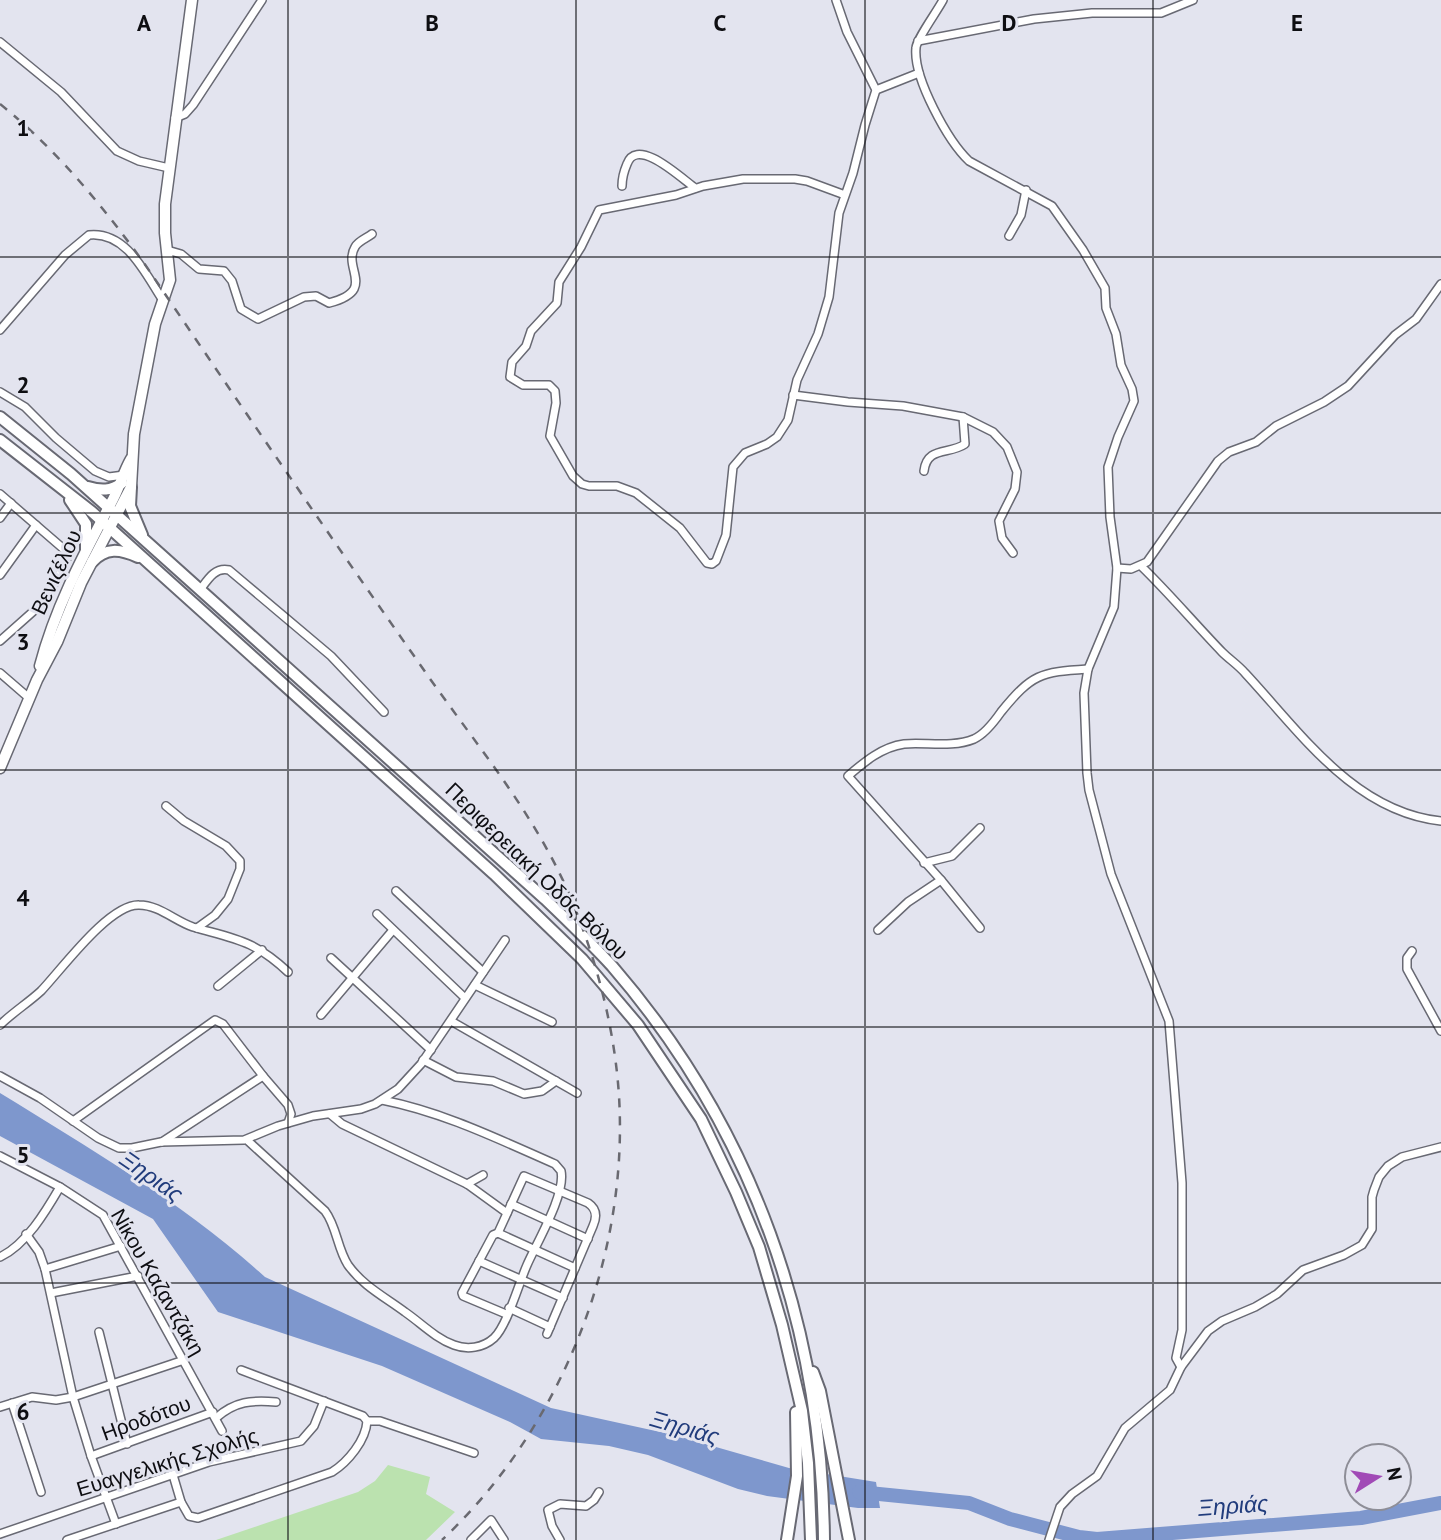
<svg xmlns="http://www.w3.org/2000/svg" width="1441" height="1540" viewBox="0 0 1441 1540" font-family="'PT Sans',sans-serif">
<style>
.green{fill:#bbe2af}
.water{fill:#7e97cd}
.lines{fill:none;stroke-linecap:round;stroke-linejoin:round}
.river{stroke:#7e97cd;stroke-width:14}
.street-casing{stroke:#686973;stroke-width:10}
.secondary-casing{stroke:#686973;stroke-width:13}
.primary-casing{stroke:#686973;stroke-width:14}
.street{stroke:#fff;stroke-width:7}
.secondary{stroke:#fff;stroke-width:10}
.primary{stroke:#fff;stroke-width:10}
.rail{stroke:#696970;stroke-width:2.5;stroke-dasharray:9 9;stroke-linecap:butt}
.grid{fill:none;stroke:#0e0e12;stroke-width:2;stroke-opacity:0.55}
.labels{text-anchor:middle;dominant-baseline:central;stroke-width:6;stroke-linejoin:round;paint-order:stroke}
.street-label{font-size:21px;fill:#0e0e12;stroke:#e3e4ef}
.water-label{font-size:23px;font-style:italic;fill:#213c7c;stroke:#e3e4ef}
.grid-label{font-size:23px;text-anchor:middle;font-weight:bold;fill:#0e0e12;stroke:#e3e4ef;stroke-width:6;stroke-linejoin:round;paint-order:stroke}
</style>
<rect width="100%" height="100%" fill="#e3e4ef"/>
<polygon class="green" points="388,1465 430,1477 426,1494 455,1512 426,1540 216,1540 358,1492 375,1481"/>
<path class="water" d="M 0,1093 C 91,1149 186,1205 265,1277 L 551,1408 L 674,1435 L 789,1468 L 876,1482 L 880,1508 L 858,1508 L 767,1496 L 738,1489 L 648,1455 L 609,1446 L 541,1439 L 510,1422 L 382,1366 L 218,1312 L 153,1219 L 0,1136 Z"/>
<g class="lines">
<polyline class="river" points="859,1492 969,1503 1010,1519 1079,1537 1097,1539 1361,1518 1441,1503"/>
<g class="street-casing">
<g id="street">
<polyline points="836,0 847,32 876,90 865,125 853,173 839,213 829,297 818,334 797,380 788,420 777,437 767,444 745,453 733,467 726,535 716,561 712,564 707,563 680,528 636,493 617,486 589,486 582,484 573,476 550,436 556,403 555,391 549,385 523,385 510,377 512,362 526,346 531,331 557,303 559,282 581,247 599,210 676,195 703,186 743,179 795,179 807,181 845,195"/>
<path d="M 943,0 C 938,10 916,40 916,48 C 913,78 948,141 969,161 L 1052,206 L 1083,250 L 1105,288 L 1106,308 L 1116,334 L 1121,365 L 1132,389 L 1134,401 L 1118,437 L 1108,467 L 1110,517 L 1117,568 L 1114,607 L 1088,669 L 1084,693 L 1087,773 L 1089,790 L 1111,874 L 1169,1021 L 1182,1183 L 1182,1330 L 1176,1358 L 1181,1367"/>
<polyline points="918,41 1034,19 1092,13 1161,13 1193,0"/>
<polyline points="0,42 61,92 117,151 139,161 169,168"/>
<polyline points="876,90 919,73"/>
<polyline points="175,118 185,114 193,105 262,0"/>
<path d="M 622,186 C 622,178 624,171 627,164 C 637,136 681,178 695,188"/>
<polyline points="1009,236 1021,215 1026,190"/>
<path d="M 167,250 L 181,254 L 199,269 L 224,271 L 232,281 L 241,309 L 258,319 L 304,297 L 316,296 L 329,303 C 378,290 342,269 355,247 C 358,241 367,238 372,234"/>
<path d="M 0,330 L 65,255 L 89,235 C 126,231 145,273 162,299"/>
<polyline points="0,392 25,407 56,438 95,471 109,477 124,475"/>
<polyline points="793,395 848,402 903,406 963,417 993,432 1007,447 1017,472 1015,489 999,521 1002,538 1013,553"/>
<path d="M 924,471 C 927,446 949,455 965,444 L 963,417"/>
<polyline points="0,494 66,551 68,556 46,600 0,641"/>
<polyline points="0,518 11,503"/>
<path d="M 1141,566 C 1169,593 1194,623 1222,652 C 1229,659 1238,665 1245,673 C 1300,732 1354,812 1441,821"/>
<polyline points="1117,568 1131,569 1147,562 1218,461 1229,452 1256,442 1276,426 1324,402 1348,386 1395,335 1416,319 1441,284"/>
<polyline points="0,575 36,525"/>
<path d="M 200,590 C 208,579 215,567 229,570 L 331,656 L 384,712"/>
<polyline points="0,673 29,698"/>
<polyline points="166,806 184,821 226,846 240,861 240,869 228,899 215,915 197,928"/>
<polyline points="924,863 952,856 980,828"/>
<polyline points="396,891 483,972"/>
<polyline points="377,914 465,998"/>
<path d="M 980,928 L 941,880 L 848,776 C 864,762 882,747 904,744 C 926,742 952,748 974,739 C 985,734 994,722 1001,712 C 1032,674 1040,672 1088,669"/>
<polyline points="878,930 908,902 941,880"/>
<polyline points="1412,951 1407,958 1407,969 1441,1031"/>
<polyline points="331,958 431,1050"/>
<polyline points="475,985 552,1022"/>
<polyline points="218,986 262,950"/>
<polyline points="321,1015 393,930"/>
<polyline points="451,1021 577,1093"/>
<path d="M 0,1025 C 12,1013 28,1003 41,991 C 62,969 109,904 139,905 C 159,905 175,921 193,927 C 235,939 254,940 288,972"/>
<polyline points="423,1060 456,1077 493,1081 524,1094 542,1091 556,1081"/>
<polyline points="0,1076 40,1098 98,1138 119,1148 132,1148 161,1142 244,1140 278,1126 313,1116 361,1109 375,1104 398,1089 421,1064 505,940"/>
<polyline points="330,1114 342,1124 467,1184 507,1213"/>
<polyline points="73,1121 215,1020 223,1024 263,1076 288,1105 291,1114 288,1123"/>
<path d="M 247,1140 L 325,1211 C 337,1227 337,1248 348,1265 C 363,1286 385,1297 405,1312 C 421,1323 435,1338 454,1345 C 467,1350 483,1348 494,1338 C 507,1326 519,1283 527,1265 C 537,1242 566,1194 561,1171 L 555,1164 C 498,1139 443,1112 382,1100"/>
<polyline points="162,1142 263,1076"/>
<polyline points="0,1156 60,1187 103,1215 222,1431"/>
<polyline points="467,1184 483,1175"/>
<polyline points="511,1204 588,1239"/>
<polyline points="498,1233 575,1268"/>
<polyline points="26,1234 39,1252 45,1269 73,1397 91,1456 116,1524"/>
<path d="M 0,1257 C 26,1245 46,1211 60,1187"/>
<polyline points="479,1261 563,1298"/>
<polyline points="45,1269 121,1246"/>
<polyline points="51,1293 138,1276"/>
<polyline points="509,1308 550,1327"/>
<path d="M 506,1314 L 463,1296 L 462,1293 L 493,1235 L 498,1233 L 524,1176 L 588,1203 C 597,1209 597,1217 593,1226 L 547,1334"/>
<polyline points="99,1332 127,1444"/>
<polyline points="12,1403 41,1492"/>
<polyline points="0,1407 32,1397 56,1400 73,1397 184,1360"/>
<path d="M 216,1418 C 235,1401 252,1400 276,1402"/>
<polyline points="367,1421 380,1421 474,1453"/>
<polyline points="91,1456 213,1412"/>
<path d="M 173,1475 L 181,1502 L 189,1516 L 198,1518 L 332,1472 C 348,1462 366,1440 367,1421 L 363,1416 L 241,1370"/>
<polyline points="0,1534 209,1462 301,1441 314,1426 324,1401"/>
<polyline points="67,1540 181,1502"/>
<polyline points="471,1540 491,1520 504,1540"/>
<polyline points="560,1540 552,1526 548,1510 560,1504 586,1506 594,1500 599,1492"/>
<polyline points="1049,1540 1060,1507 1072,1494 1097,1476 1125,1428 1170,1390 1181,1367 1208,1331 1222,1321 1255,1307 1277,1294 1303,1270 1344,1255 1362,1245 1372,1229 1372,1197 1374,1190 1379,1177 1388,1166 1402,1157 1441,1147"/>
</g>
</g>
<g class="secondary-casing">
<g id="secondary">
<path d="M 40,666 C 55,608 83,556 111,503 C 119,489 123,473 131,459"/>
<polyline points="0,768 37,680 57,642 81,583 131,487 134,434 155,324 170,280 165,233 165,204 192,0"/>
</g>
</g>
<g class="primary-casing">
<g id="primary">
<path d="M 0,417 L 71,474 L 545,899 C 568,921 591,943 612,966 C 753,1129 822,1326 824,1540"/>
<polyline points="0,440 92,512 494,874 582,959 638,1025 701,1119 736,1192 759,1247 782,1325 802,1411 808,1463 811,1540"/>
<path d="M 88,487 C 101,491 111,491 122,483"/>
<polyline points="131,487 130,506 142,535"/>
<polyline points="70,500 86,524 86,550"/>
<path d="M 92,562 C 106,547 120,549 138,557"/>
<polyline points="813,1372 820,1391 849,1540"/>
<polyline points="787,1540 797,1476 796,1412"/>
</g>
</g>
<use href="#street" class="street"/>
<use href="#secondary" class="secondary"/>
<use href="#primary" class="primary"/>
<path class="rail" d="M 0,104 C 57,150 101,204 144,263 C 235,397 326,531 419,663 C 474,743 541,819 576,911 C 599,969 615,1033 619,1096 C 629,1259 560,1429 442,1540"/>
</g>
<path class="grid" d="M 288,0 L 288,1540M 576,0 L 576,1540M 865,0 L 865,1540M 1153,0 L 1153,1540M 0,257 L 1441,257M 0,513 L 1441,513M 0,770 L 1441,770M 0,1027 L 1441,1027M 0,1283 L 1441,1283"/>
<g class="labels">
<g class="street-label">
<text transform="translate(56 572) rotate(-65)">Βενιζέλου</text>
<text transform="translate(537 871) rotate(44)">Περιφερειακή Οδός Βόλου</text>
<text transform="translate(158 1282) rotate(60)">Νίκου Καζαντζάκη</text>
<text transform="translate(146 1418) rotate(-20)">Ηροδότου</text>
<text transform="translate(167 1462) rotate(-17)">Ευαγγελικής Σχολής</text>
</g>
<g class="water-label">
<text transform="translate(152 1176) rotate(35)">Ξηριάς</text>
<text transform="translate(685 1427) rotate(16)">Ξηριάς</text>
<text transform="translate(1233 1505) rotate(-4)">Ξηριάς</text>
</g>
</g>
<g class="grid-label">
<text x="144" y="31">A</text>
<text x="432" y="31">B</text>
<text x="720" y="31">C</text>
<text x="1009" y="31">D</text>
<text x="1297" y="31">E</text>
<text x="23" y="136">1</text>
<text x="23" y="393">2</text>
<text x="23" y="650">3</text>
<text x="23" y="906">4</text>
<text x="23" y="1163">5</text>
<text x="23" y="1420">6</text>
</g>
<g transform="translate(1378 1477) rotate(79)"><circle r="33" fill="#e3e4ef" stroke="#8e8e97" stroke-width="2"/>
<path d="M0-5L12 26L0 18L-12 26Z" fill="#a14ab6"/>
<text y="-10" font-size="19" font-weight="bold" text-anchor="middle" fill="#0e0e12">N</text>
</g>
</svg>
